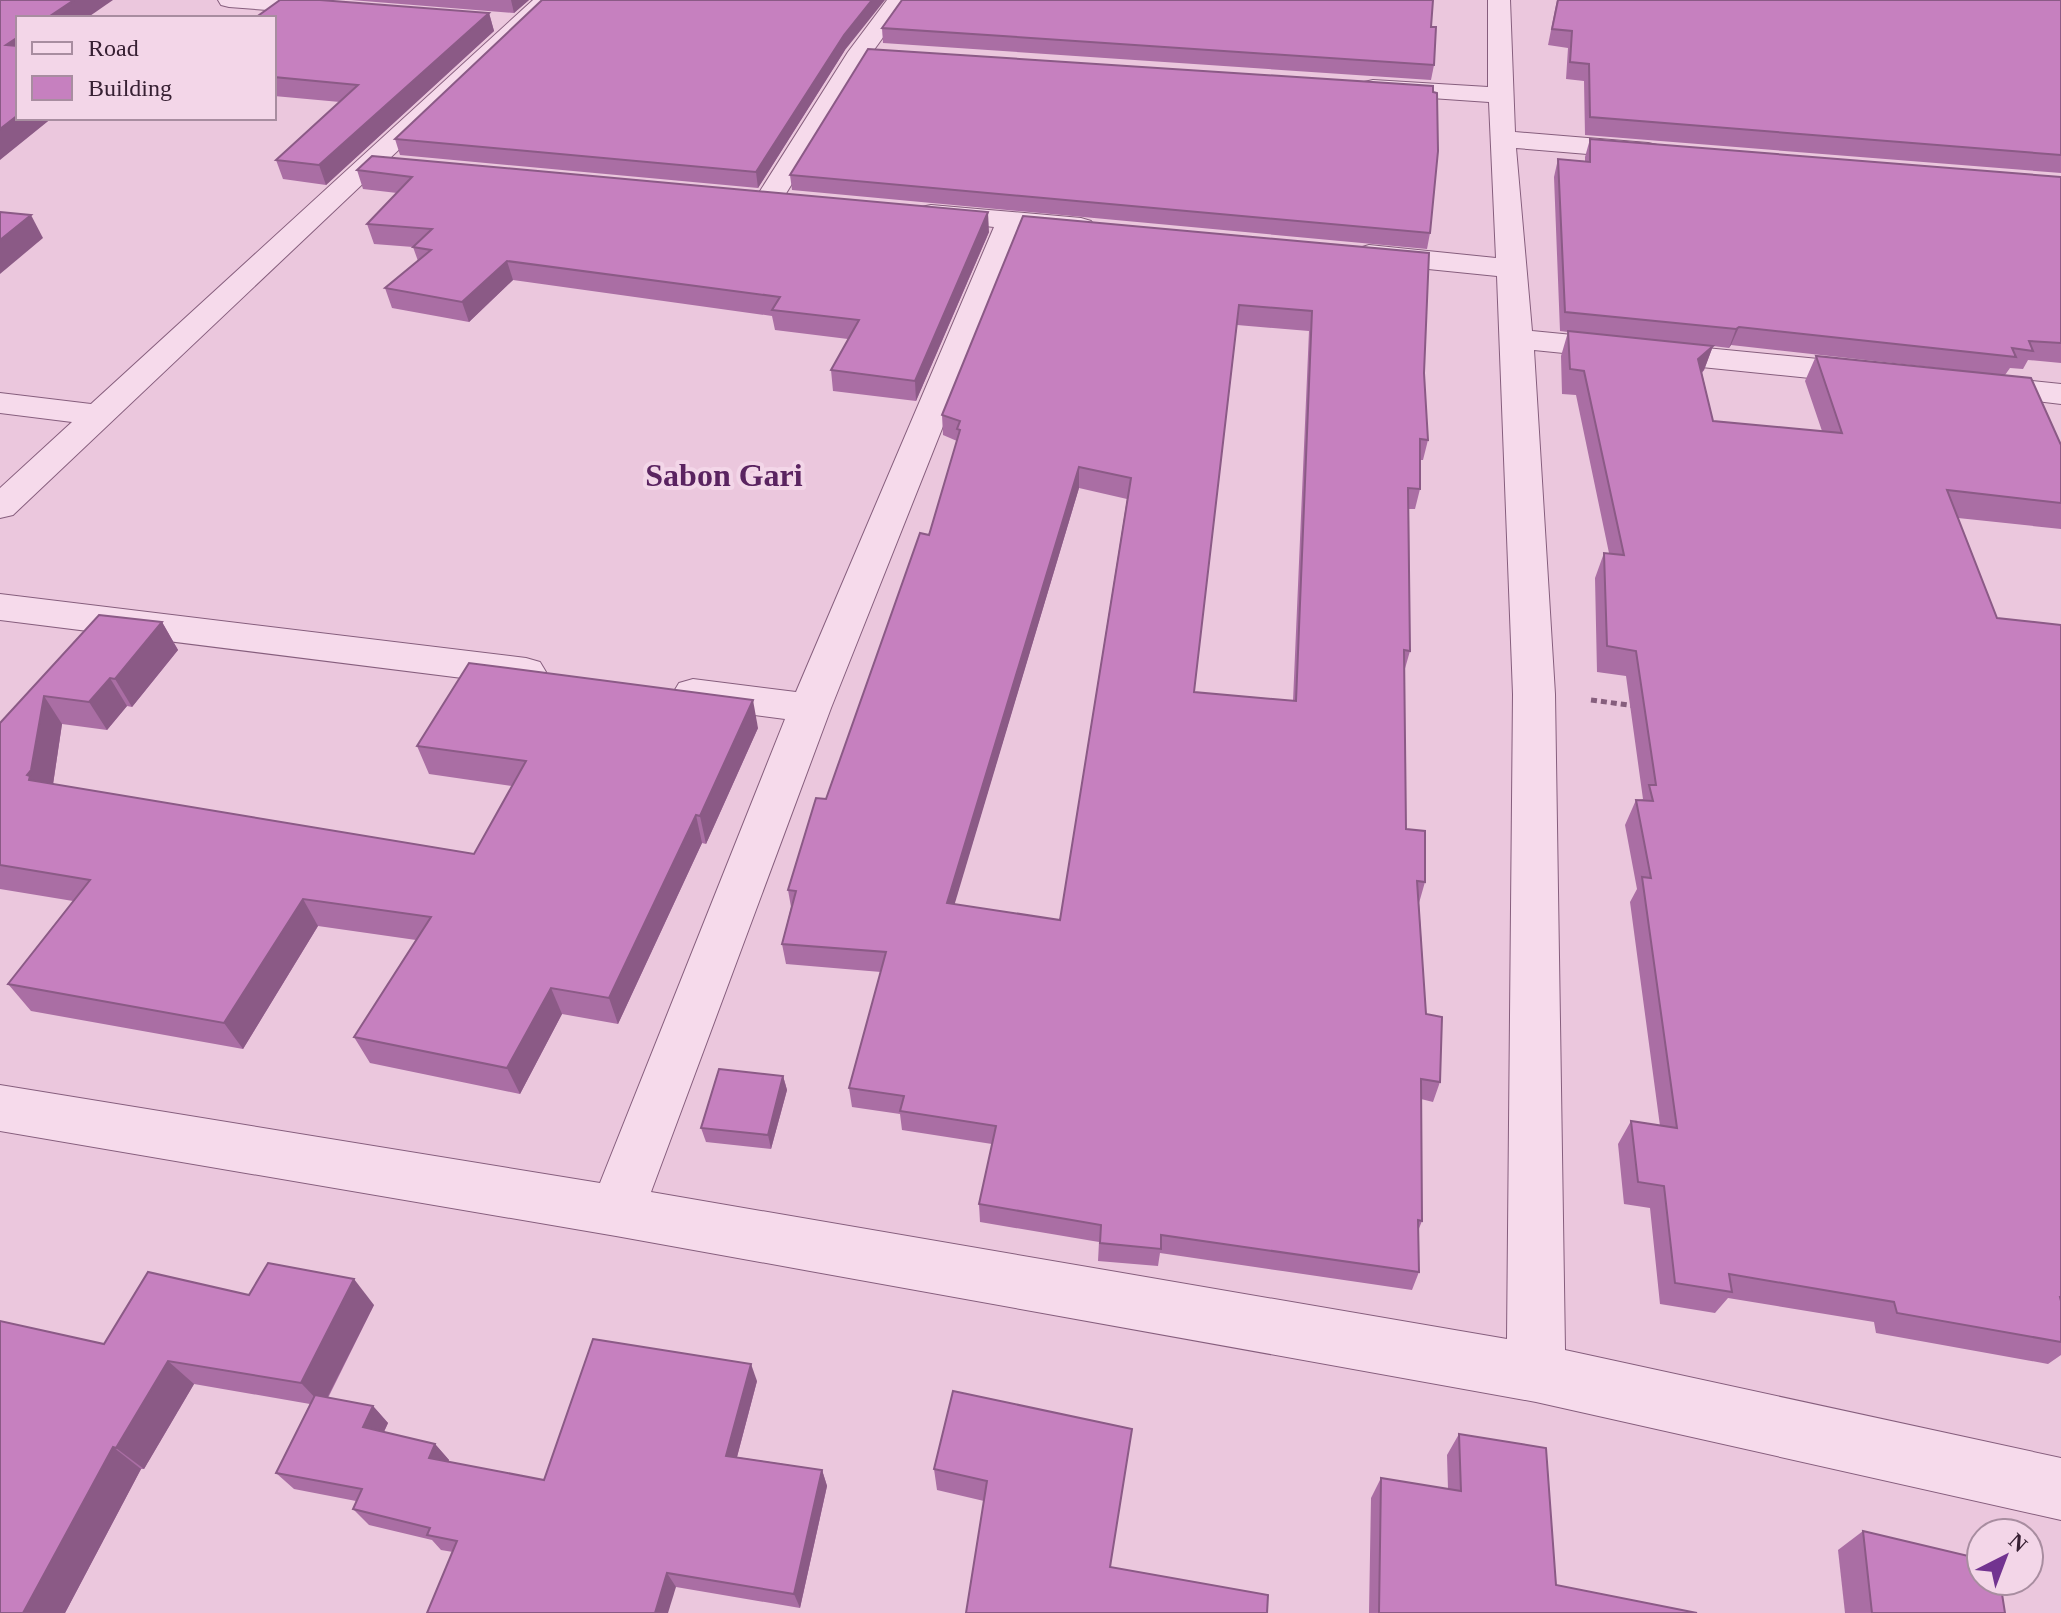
<svg xmlns="http://www.w3.org/2000/svg" width="2061" height="1613" viewBox="0 0 2061 1613" font-family="'Times New Roman',serif">
<style>
.lines{fill:none;stroke-linecap:round;stroke-linejoin:round}
.minor-casing{stroke:#865e7d;stroke-width:2}
.path{stroke:#865e7d;stroke-width:5;stroke-dasharray:6 4;stroke-linecap:butt}
.minor{fill:#f6daeb;fill-rule:evenodd}
.wall{fill:#aa6ea4;fill-rule:evenodd}
.shaded-wall{fill:#8b5a86}
.building{fill:#c680bf;stroke:#8b5a86;stroke-width:2;fill-rule:evenodd}
.labels{text-anchor:middle;dominant-baseline:central;stroke-width:8;stroke-linejoin:round;paint-order:stroke}
.district-label{font-size:32px;font-weight:bold;fill:#5a2360;stroke:#f3d6e8}
</style>
<rect width="100%" height="100%" fill="#ebc7dd"/>
<g class="lines">
<g class="minor-casing">
<g id="minor">
<polygon points="218,0 319,0 342,3 345,8 342,13 334,15 229,7 221,5"/>
<polygon points="533,0 557,0 13,515 0,518 0,488 72,422 0,413 0,393 91,404"/>
<polygon points="887,0 910,0 871,54 779,205 769,207 759,205 755,199 848,52"/>
<polygon points="1488,0 1510,0 1515,132 1648,143 1657,145 1661,151 1657,157 1648,159 1516,148 1532,331 1869,364 1881,367 1885,374 1881,381 1869,384 1534,350 1555,694 1565,1350 2061,1458 2061,1520 1536,1402 616,1236 0,1131 0,1085 600,1183 785,719 693,707 679,703 673,693 679,683 693,679 796,692 994,227 921,219 917,213 921,207 931,205 1081,218 1091,221 1095,227 1091,233 1081,236 1021,230 831,708 651,1192 1507,1339 1513,694 1497,276 1369,263 1359,260 1354,254 1359,248 1369,245 1496,258 1489,102 1373,94 1364,92 1361,87 1364,82 1373,80 1488,87"/>
<polygon points="1977,375 2061,384 2061,404 1965,392 1961,385 1965,378"/>
<polygon points="0,594 526,658 540,662 546,672 540,682 526,686 0,620"/>
</g>
</g>
<polyline class="path" points="1591,700 1636,706"/>
<use href="#minor" class="minor"/>
</g>
<g class="wall">
<polygon points="351,0 529,0 514,13"/>
<polygon points="1557,0 2061,0 2061,173 1585,135 1584,81 1566,79 1568,48 1548,45"/>
<polygon points="489,13 494,31 326,185 283,179 276,160 340,102 274,96 274,18"/>
<polygon points="1431,27 1434,65 1431,80 883,43 882,28"/>
<polygon points="845,50 758,188 400,155 395,139"/>
<path d="M 1590,139 L 2061,177 L 2061,363 L 2028,360 L 2023,369 L 2010,368 L 2005,375 L 2061,445 L 2061,529 L 1958,518 L 1997,618 L 2061,625 L 2061,1355 L 2048,1364 L 1876,1333 L 1874,1322 L 1728,1298 L 1715,1313 L 1660,1304 L 1650,1208 L 1624,1204 L 1618,1144 L 1631,1121 L 1660,1126 L 1630,902 L 1637,889 L 1625,825 L 1636,800 L 1643,799 L 1626,676 L 1597,672 L 1595,578 L 1604,553 L 1609,553 L 1576,395 L 1562,394 L 1561,356 L 1568,332 L 1560,331 L 1554,177 L 1558,159 L 1585,161 L 1585,157 ZM 1731,345 L 2001,375 L 1816,356 L 1805,381 L 1822,431 L 1713,421 L 1702,373 L 1704,370 L 1713,346 L 1729,348 Z"/>
<polygon points="357,170 989,232 916,401 833,391 831,370 848,339 775,330 772,316 513,280 469,322 392,308 385,288 418,261 413,247 374,244 367,224 397,193 363,189"/>
<polygon points="790,175 1430,233 1427,249 792,190"/>
<path d="M 1023,216 L 1429,253 L 1424,373 L 1428,440 L 1423,460 L 1420,460 L 1420,489 L 1415,509 L 1409,509 L 1410,651 L 1404,672 L 1406,829 L 1425,882 L 1419,903 L 1426,1014 L 1440,1082 L 1433,1102 L 1421,1099 L 1422,1221 L 1418,1231 L 1419,1272 L 1412,1290 L 1160,1253 L 1158,1266 L 1098,1261 L 1099,1242 L 980,1222 L 979,1204 L 992,1144 L 902,1130 L 900,1114 L 852,1107 L 849,1088 L 881,972 L 786,964 L 782,944 L 791,907 L 788,890 L 826,799 L 929,535 L 957,441 L 943,435 L 942,415 ZM 1237,325 L 1309,331 L 1293,701 L 1194,692 ZM 1079,488 L 1127,499 L 1060,920 L 954,904 Z"/>
<polygon points="162,622 178,650 132,707 127,706 107,730 62,724 53,784 474,854 512,786 429,774 417,746 758,728 706,844 702,843 618,1024 562,1014 520,1094 370,1063 354,1037 416,940 318,926 243,1049 31,1011 8,984 73,901 0,889 0,723"/>
<polygon points="783,1076 787,1090 771,1149 706,1142 701,1128"/>
<polygon points="374,1305 328,1398 373,1406 388,1423 384,1432 435,1444 449,1460 449,1462 544,1480 757,1381 737,1457 822,1470 827,1486 800,1608 676,1587 453,1552 441,1550 432,1540 369,1525 353,1509 356,1501 294,1489 276,1473 310,1404 194,1384 144,1469 141,1469 65,1613 0,1613 104,1344"/>
<polygon points="953,1391 1110,1567 966,1613 984,1501 937,1490 934,1469"/>
<polygon points="1459,1434 1556,1585 1697,1613 1369,1613 1371,1498 1381,1478 1448,1489 1447,1455"/>
<polygon points="1863,1531 2005,1613 1845,1613 1838,1550"/>
</g>
<g class="shaded-wall">
<polygon points="74,0 113,0 87,18 47,18"/>
<polygon points="511,0 529,0 514,13"/>
<polygon points="872,0 885,0 845,50 758,188 756,172 844,35"/>
<polygon points="489,13 494,31 326,185 319,165"/>
<polygon points="18,37 18,65 6,45"/>
<polygon points="18,115 18,118 52,118 0,160 0,129"/>
<polygon points="988,212 989,232 916,401 915,381"/>
<polygon points="31,215 43,238 0,274 0,240"/>
<polygon points="507,261 513,280 469,322 462,302"/>
<polygon points="1739,327 1731,345 1729,348 1736,329"/>
<polygon points="1713,346 1704,370 1689,384 1698,359"/>
<polygon points="1079,467 1079,488 949,923 947,903"/>
<polygon points="162,622 178,650 132,707 115,679"/>
<polygon points="110,678 127,706 107,730 89,702"/>
<polygon points="44,696 62,724 51,798 29,780 27,775"/>
<polygon points="753,700 758,728 706,844 700,816"/>
<polygon points="696,815 702,843 618,1024 609,998"/>
<polygon points="303,899 318,926 243,1049 224,1023"/>
<polygon points="551,988 562,1014 520,1094 507,1068"/>
<polygon points="783,1076 787,1090 771,1149 768,1135"/>
<polygon points="354,1279 374,1305 323,1406 301,1383"/>
<polygon points="168,1361 194,1384 144,1469 116,1448"/>
<polygon points="751,1364 757,1381 733,1472 726,1456"/>
<polygon points="373,1406 388,1423 378,1444 363,1427"/>
<polygon points="435,1444 449,1460 443,1474 429,1458"/>
<polygon points="113,1447 141,1469 65,1613 23,1613"/>
<polygon points="822,1470 827,1486 800,1608 794,1594"/>
<polygon points="667,1573 676,1587 668,1613 655,1613"/>
</g>
<g class="building">
<polygon points="0,0 74,0 47,18 18,18 18,37 6,45 18,46 18,115 0,129"/>
<polygon points="280,0 320,0 489,13 319,165 276,160 358,85 274,77 274,18 255,18"/>
<polygon points="542,0 872,0 844,35 756,172 395,139"/>
<polygon points="902,0 1433,0 1431,27 1436,27 1434,65 882,28"/>
<polygon points="1558,0 2061,0 2061,155 1590,117 1589,64 1570,62 1572,31 1552,29"/>
<polygon points="868,49 1433,86 1433,92 1437,93 1438,151 1430,233 790,175"/>
<polygon points="1590,139 2061,177 2061,343 2029,341 2033,351 2012,348 2016,357 1739,327 1736,329 1565,312 1558,159 1590,162"/>
<polygon points="372,156 988,212 915,381 831,370 859,320 772,310 780,297 507,261 462,302 385,288 431,250 413,247 432,229 367,224 412,177 357,170"/>
<polygon points="0,212 31,215 0,240"/>
<path d="M 1023,216 L 1429,253 L 1424,373 L 1428,440 L 1420,439 L 1420,489 L 1408,488 L 1410,651 L 1404,650 L 1406,829 L 1425,831 L 1425,882 L 1417,881 L 1426,1014 L 1442,1017 L 1440,1082 L 1421,1079 L 1422,1221 L 1418,1220 L 1419,1272 L 1161,1235 L 1161,1249 L 1100,1243 L 1101,1225 L 979,1204 L 996,1126 L 900,1111 L 904,1096 L 849,1088 L 886,952 L 782,944 L 796,891 L 788,890 L 816,798 L 826,799 L 920,533 L 929,535 L 960,430 L 957,429 L 960,421 L 942,415 ZM 1239,305 L 1312,311 L 1296,701 L 1194,692 ZM 1079,467 L 1131,478 L 1060,920 L 947,903 Z"/>
<polygon points="1568,331 1713,346 1698,359 1713,421 1842,433 1816,356 2031,378 2061,445 2061,503 1947,490 1997,618 2061,625 2061,1297 2060,1297 2061,1301 2061,1342 1897,1313 1894,1302 1729,1274 1732,1292 1675,1283 1664,1186 1638,1182 1631,1121 1677,1128 1642,877 1651,878 1636,800 1653,801 1649,785 1656,785 1636,651 1607,646 1604,553 1624,555 1584,371 1570,369"/>
<polygon points="99,615 162,622 115,679 110,678 89,702 44,696 31,770 27,775 30,776 29,780 474,854 526,761 417,746 469,663 753,700 700,816 696,815 609,998 551,988 507,1068 354,1037 431,917 303,899 224,1023 8,984 90,880 0,865 0,723"/>
<polygon points="719,1069 783,1076 768,1135 701,1128"/>
<polygon points="268,1263 354,1279 301,1383 168,1361 116,1448 113,1447 23,1613 0,1613 0,1321 104,1344 148,1272 249,1295"/>
<polygon points="593,1339 751,1364 726,1456 822,1470 794,1594 667,1573 655,1613 427,1613 457,1541 427,1535 430,1528 353,1509 362,1489 276,1473 315,1395 373,1406 363,1427 435,1444 429,1458 544,1480"/>
<polygon points="953,1391 1132,1429 1110,1567 1268,1595 1267,1613 966,1613 987,1481 934,1469"/>
<polygon points="1459,1434 1546,1448 1556,1585 1697,1613 1379,1613 1381,1478 1461,1491"/>
<polygon points="1863,1531 1981,1559 1981,1581 2000,1581 2005,1613 1872,1613"/>
</g>
<g class="labels">
<g class="district-label">
<text x="724" y="475">Sabon Gari</text>
</g>
</g>
<rect x="16" y="16" width="260" height="104" fill="#f3d6e8" stroke="#a88da0" stroke-width="2"/>
<rect x="32" y="42" width="40" height="12" fill="#f6daeb" stroke="#a88da0" stroke-width="2"/>
<text x="88" y="56" font-size="24" fill="#372033">Road</text>
<rect x="32" y="76" width="40" height="24" fill="#c680bf" stroke="#a88da0" stroke-width="2"/>
<text x="88" y="96" font-size="24" fill="#372033">Building</text>
<g transform="translate(2005 1557) rotate(42)"><circle r="38" fill="#f3d6e8" stroke="#a88da0" stroke-width="2"/>
<path d="M0-6L14 30L0 20L-14 30Z" fill="#723390"/>
<text y="-12" font-size="22" font-weight="bold" text-anchor="middle" fill="#372033">N</text>
</g>
</svg>
